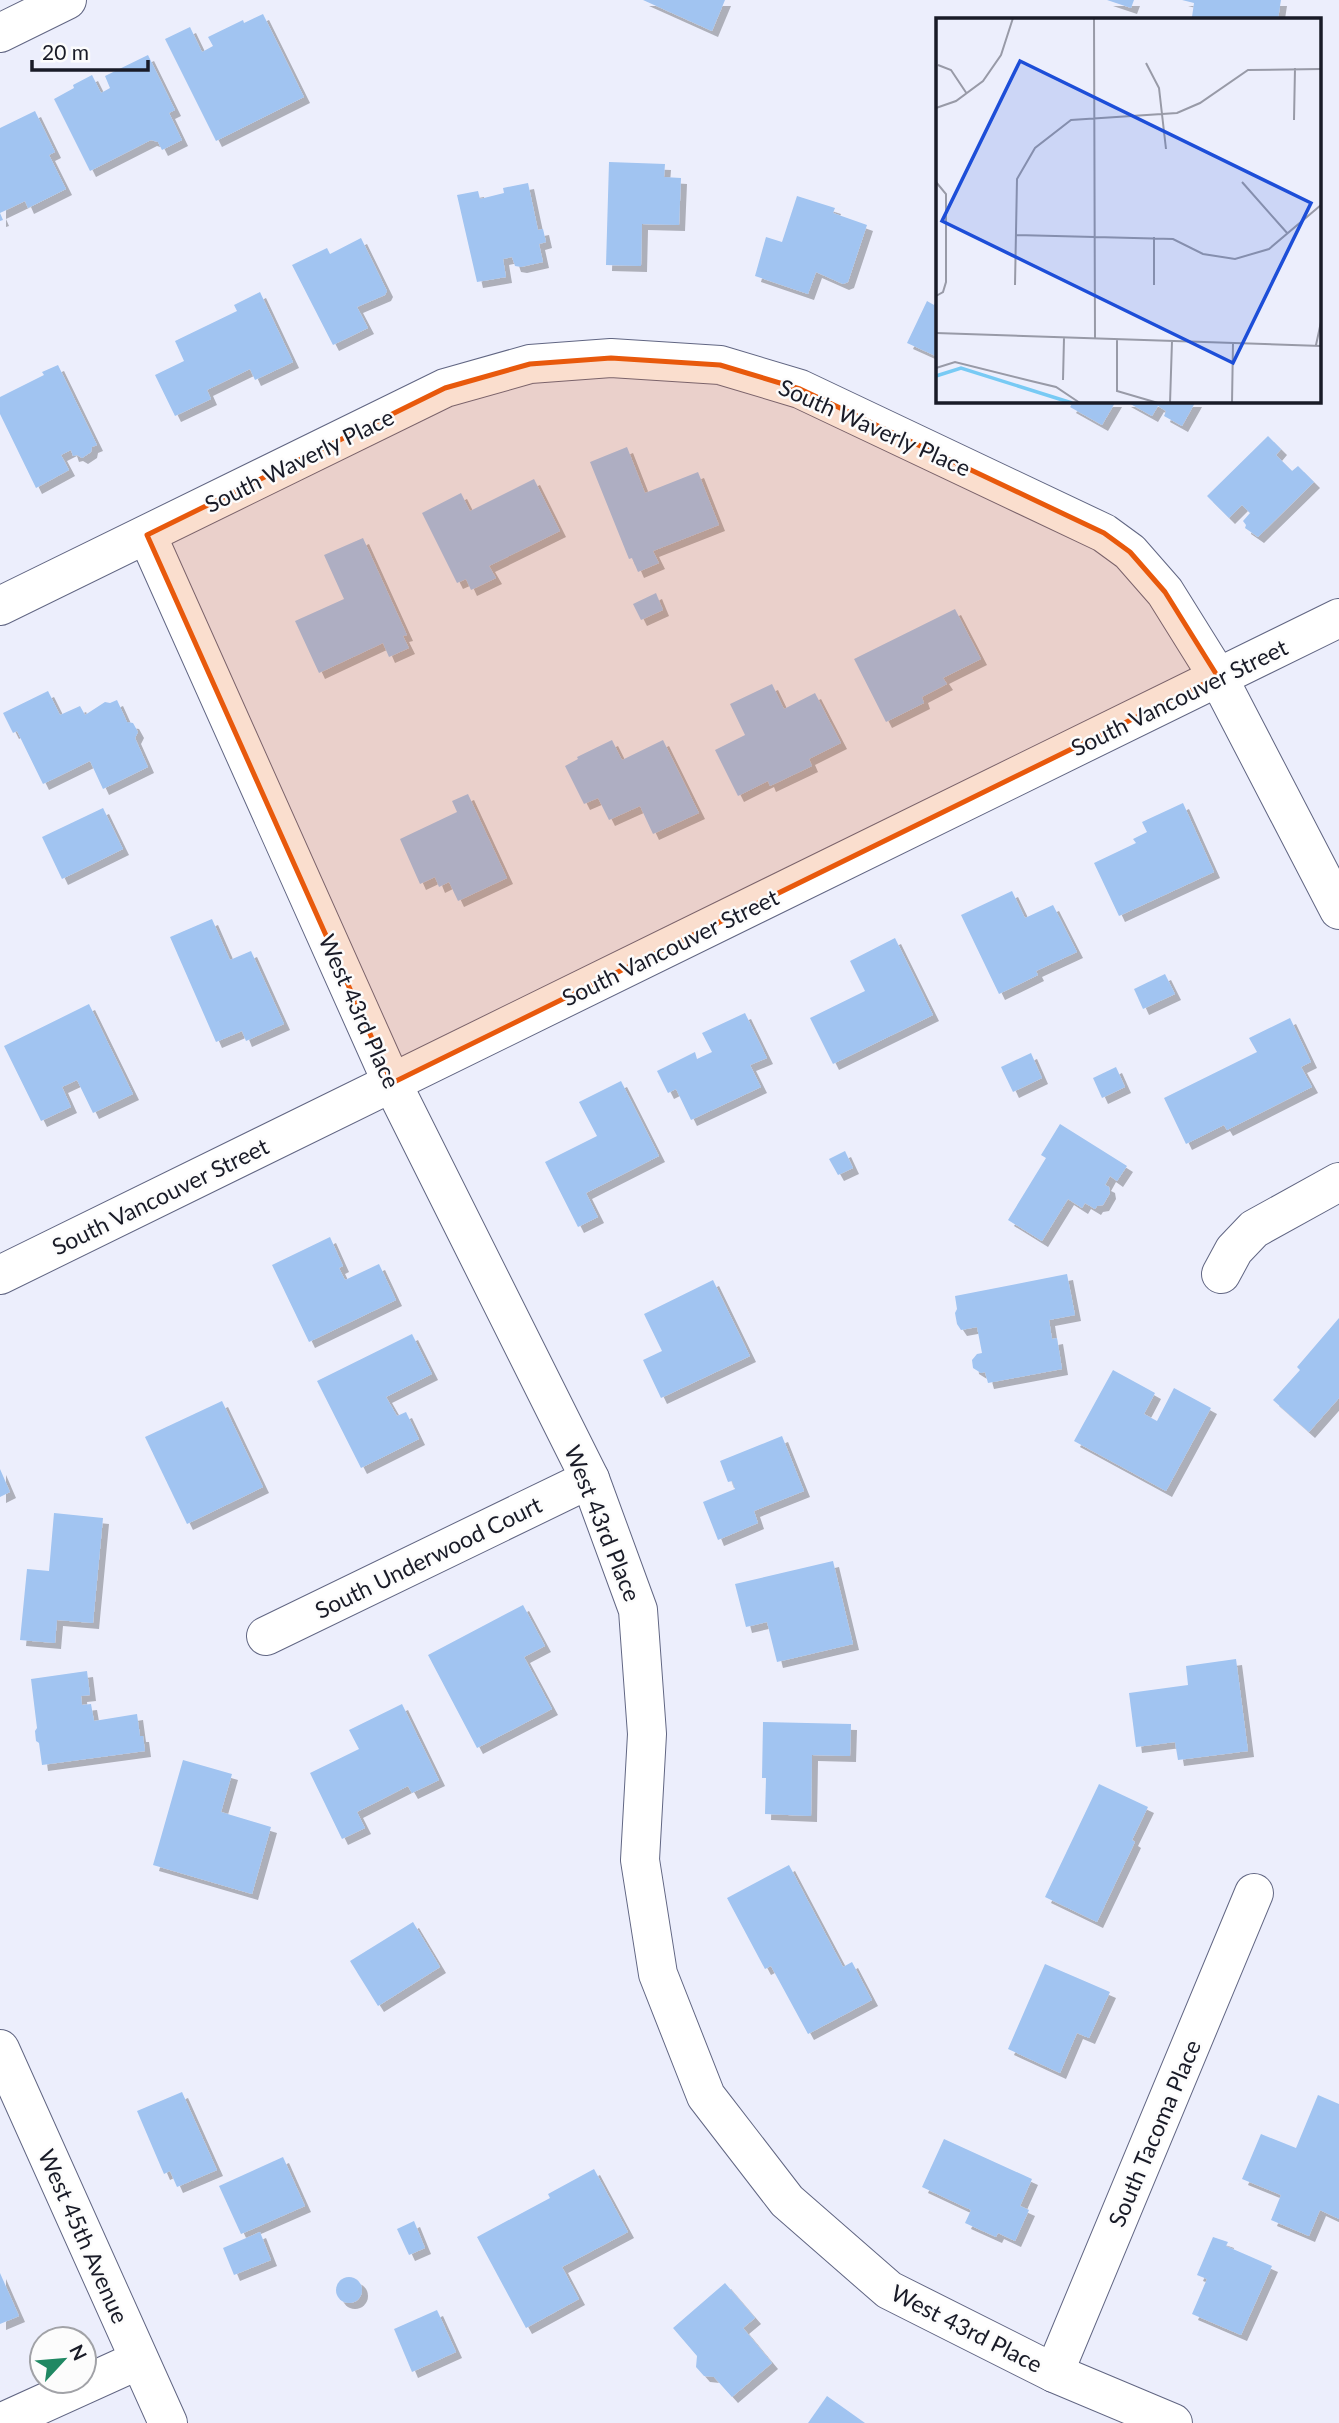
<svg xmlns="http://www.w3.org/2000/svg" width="1339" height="2423" viewBox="0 0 1339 2423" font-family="Lato,sans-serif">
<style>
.building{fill:#a1c4f1;filter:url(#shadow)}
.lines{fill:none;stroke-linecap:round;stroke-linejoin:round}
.minor-casing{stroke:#616683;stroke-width:40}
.minor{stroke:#fff;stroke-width:38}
.marked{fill:#e8590c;fill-opacity:0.2;stroke:#e8590c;stroke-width:5;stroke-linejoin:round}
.labels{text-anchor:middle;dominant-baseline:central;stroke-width:5;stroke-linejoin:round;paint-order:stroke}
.street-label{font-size:23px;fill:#191b27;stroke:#fcfcfc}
.inset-river{fill:none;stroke:#78caf4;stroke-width:3.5}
.inset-road{fill:none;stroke:#989aa7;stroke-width:2}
.view{fill:#1d4ed8;fill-opacity:0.15;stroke:#1d4ed8;stroke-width:3.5}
.inset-edge{fill:none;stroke:#191b27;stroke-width:3.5}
</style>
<defs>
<filter id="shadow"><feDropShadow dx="6" dy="6" stdDeviation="0" flood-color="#0004"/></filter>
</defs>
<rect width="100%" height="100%" fill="#eceefc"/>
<g class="building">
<polygon points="643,0 725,0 712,31"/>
<polygon points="1107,0 1134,0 1131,8"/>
<polygon points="1182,0 1281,0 1278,19 1207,19 1192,17 1194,3"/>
<polygon points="263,14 304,97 216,141 165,39 190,27 202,52 213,46 208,37 243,20 244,23"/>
<polygon points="148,55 175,110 169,113 182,140 162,150 158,142 151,140 90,171 54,99 74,88 73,85 92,75 101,93 110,88 105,76"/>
<polygon points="35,111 55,152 49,155 66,189 28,208 25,201 0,213 3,220 0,221 0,128"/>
<polygon points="609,162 665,164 664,177 681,178 679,225 642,224 641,266 606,265"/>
<polygon points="528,183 538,230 543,229 546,242 539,244 543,262 521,267 515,266 512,257 503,259 506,277 477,282 457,195 478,191 480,199 504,193 503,188"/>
<polygon points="797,196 835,208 833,213 867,225 848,282 843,284 816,272 808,294 755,276 766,237 782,242"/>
<polygon points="361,238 387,291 385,295 357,307 368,328 333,345 292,265 327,248 330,254"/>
<polygon points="260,292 293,362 255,380 250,369 207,390 211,399 175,416 155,375 184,361 175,341 237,311 234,305"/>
<polygon points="938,297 938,357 907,343 927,301 934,305"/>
<polygon points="58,365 97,445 92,447 91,452 82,458 77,455 73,456 71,450 61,455 69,470 36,488 0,414 0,397 44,375 42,372"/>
<polygon points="1074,401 1116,401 1102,425 1070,407"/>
<polygon points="1125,401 1196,401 1182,426 1164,416 1166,411 1158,406 1152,416"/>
<polygon points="1268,436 1281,449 1276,455 1292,471 1298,466 1314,482 1258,537 1245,528 1246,525 1243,521 1250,513 1242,505 1229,518 1207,496"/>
<polygon points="627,447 645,493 698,472 719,525 653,551 659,563 638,572 632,558 629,559 590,462"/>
<polygon points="534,479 560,531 489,566 496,578 471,590 466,579 457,583 422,513 461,493 470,511"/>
<polygon points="363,538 407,635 403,636 409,648 389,657 383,643 319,673 295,621 344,599 324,555"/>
<polygon points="656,593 663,610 641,620 633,604"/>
<polygon points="955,609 981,659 943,678 947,684 922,697 924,703 886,722 854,659"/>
<polygon points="772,684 784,709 815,693 841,743 809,759 812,766 770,786 768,781 738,796 715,750 745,735 730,704"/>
<polygon points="48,691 60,715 80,706 85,715 105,702 110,703 117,700 127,722 133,723 138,732 135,738 148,767 103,789 90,761 43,784 17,731 13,733 3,713"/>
<polygon points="612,740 622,760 663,740 699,813 653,834 640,806 609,820 598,798 584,804 565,766 578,759 577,757"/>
<polygon points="468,794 507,878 458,901 449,882 439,887 435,877 420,884 400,839 457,812 452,801"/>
<polygon points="1183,803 1214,872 1119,916 1094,863 1136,843 1133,839 1147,832 1142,822"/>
<polygon points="103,808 123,849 62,879 42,837"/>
<polygon points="1012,891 1025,918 1053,905 1077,952 1036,971 1038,975 999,994 961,915"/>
<polygon points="212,919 230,960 251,951 284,1024 246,1041 242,1031 216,1042 170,937"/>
<polygon points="895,938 933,1015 833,1064 810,1018 865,991 850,961"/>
<polygon points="1165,974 1175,994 1143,1009 1134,989"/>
<polygon points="89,1004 133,1094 93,1113 77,1080 62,1087 71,1107 41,1121 4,1046"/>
<polygon points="745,1013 767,1058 750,1065 761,1087 691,1120 676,1089 668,1093 657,1071 695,1052 697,1059 712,1052 702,1033"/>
<polygon points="1290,1018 1311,1062 1301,1067 1312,1087 1227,1130 1224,1125 1186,1144 1164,1098 1257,1052 1249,1038"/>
<polygon points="1031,1053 1042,1078 1013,1092 1001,1067"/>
<polygon points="1116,1067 1125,1087 1102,1098 1093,1078"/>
<polygon points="621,1081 659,1156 586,1193 598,1217 578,1227 545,1162 597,1136 579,1102"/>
<polygon points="1060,1124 1127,1166 1117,1181 1110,1176 1105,1185 1109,1187 1110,1193 1103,1205 1097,1206 1095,1209 1085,1203 1082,1208 1068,1199 1042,1241 1008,1220 1046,1158 1041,1155"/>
<polygon points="845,1151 853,1168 838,1175 829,1159"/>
<polygon points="330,1237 343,1266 339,1268 345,1280 379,1264 396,1300 309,1342 272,1265"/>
<polygon points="1067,1274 1075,1315 1049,1320 1052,1339 1057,1338 1062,1369 988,1383 985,1372 981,1373 973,1368 972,1360 977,1354 982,1353 977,1327 961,1330 957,1324 955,1313 957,1309 955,1296"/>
<polygon points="713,1280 750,1356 661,1398 643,1360 662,1351 644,1314"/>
<polygon points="1339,1318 1339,1398 1309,1432 1273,1400 1300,1370 1297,1367"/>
<polygon points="412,1334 432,1374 386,1397 397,1416 406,1412 419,1439 361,1468 317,1381"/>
<polygon points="1113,1370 1155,1393 1144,1414 1157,1421 1174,1388 1211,1408 1166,1491 1074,1441"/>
<polygon points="222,1401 263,1487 187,1524 145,1437"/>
<polygon points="782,1436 804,1491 754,1511 758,1523 718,1540 703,1502 735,1489 732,1481 728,1482 720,1461"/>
<polygon points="0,1469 10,1492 0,1497"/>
<polygon points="54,1513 103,1518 93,1623 57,1620 55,1643 20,1640 27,1569 49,1571"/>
<polygon points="833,1561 853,1644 777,1662 767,1622 746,1627 735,1584"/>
<polygon points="523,1605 545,1646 524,1657 552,1709 477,1748 428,1655"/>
<polygon points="1236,1659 1248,1751 1178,1760 1175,1742 1136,1747 1129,1693 1188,1685 1186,1666"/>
<polygon points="87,1671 90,1695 81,1696 82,1705 91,1704 94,1721 137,1714 140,1736 143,1736 145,1751 42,1765 39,1743 36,1741 35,1731 37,1728 31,1679"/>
<polygon points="402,1704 439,1780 412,1793 408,1786 357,1812 365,1828 342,1839 310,1773 359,1749 349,1730"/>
<polygon points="763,1722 851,1724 850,1756 812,1755 811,1816 765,1814 766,1778 762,1778"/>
<polygon points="183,1760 232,1774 221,1812 271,1827 252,1894 153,1865"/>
<polygon points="1099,1784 1148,1807 1132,1840 1135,1842 1097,1922 1045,1897"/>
<polygon points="789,1865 843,1967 852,1962 872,2000 808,2034 771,1966 765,1969 727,1898"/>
<polygon points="413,1922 440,1967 378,2006 350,1961"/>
<polygon points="1045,1964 1110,1992 1089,2038 1077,2033 1060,2073 1008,2049"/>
<polygon points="182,2092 217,2170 177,2187 170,2171 164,2174 137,2111"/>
<polygon points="1318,2095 1339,2104 1339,2219 1320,2210 1309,2236 1271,2220 1281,2195 1242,2179 1261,2134 1296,2148"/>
<polygon points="944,2139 1032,2179 1020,2206 1029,2210 1015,2241 998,2233 996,2237 965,2223 971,2210 922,2187"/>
<polygon points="283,2157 305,2206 241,2234 219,2186"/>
<polygon points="594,2169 628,2232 562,2267 579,2299 526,2328 477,2237 550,2198 548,2194"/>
<polygon points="414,2221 425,2248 409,2255 397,2229"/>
<polygon points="260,2232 271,2260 234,2275 223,2248"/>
<polygon points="1213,2237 1228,2242 1226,2246 1272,2266 1241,2335 1192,2314 1207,2279 1197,2275"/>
<polygon points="0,2273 19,2316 0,2324"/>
<circle cx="349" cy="2290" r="13"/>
<polygon points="725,2283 755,2318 743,2328 772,2363 732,2397 714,2377 704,2376 696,2367 697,2356 673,2328"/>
<polygon points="437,2310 456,2352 412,2372 394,2329"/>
<polygon points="827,2396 865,2423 808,2423"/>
</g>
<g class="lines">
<g class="minor-casing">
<g id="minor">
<polyline points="0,33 67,0"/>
<polyline points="147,535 392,1083 590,1479 638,1610 647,1734 640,1860 658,1974 706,2096 787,2201 889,2290 1054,2373 1173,2423"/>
<polyline points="0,606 445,388 530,364 611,358 720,365 800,389 1104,533 1130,552 1165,592 1218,677 1339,910"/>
<polyline points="1221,1274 1234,1250 1254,1229 1339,1182"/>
<polyline points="0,1275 1339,618"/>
<polyline points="266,1636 590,1479"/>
<polyline points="0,2049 168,2423"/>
<polyline points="1054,2373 1254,1893"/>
<polyline points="0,2423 139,2360"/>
</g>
</g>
<use href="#minor" class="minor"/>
</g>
<path class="marked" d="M 611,358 L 720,365 L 800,389 L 1104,533 L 1130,552 L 1165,592 L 1218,677 L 392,1083 L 147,535 L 445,388 L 530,364 Z"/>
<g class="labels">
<g class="street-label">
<text transform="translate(875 427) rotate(24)">South Waverly Place</text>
<text transform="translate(299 460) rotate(-26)">South Waverly Place</text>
<text transform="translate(1179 697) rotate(-26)">South Vancouver Street</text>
<text transform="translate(670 947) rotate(-26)">South Vancouver Street</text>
<text transform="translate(360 1011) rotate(66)">West 43rd Place</text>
<text transform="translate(160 1196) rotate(-26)">South Vancouver Street</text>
<text transform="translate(603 1523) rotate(68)">West 43rd Place</text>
<text transform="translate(428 1557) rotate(-26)">South Underwood Court</text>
<text transform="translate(1154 2133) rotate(-67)">South Tacoma Place</text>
<text transform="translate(84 2236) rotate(66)">West 45th Avenue</text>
<text transform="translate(967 2328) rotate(27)">West 43rd Place</text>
</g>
</g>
<g transform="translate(936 18)">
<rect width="385" height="385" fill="#eceefc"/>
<path class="inset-river" d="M 0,358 L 25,350 L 136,385"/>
<path class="inset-road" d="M 158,0 L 159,321M 210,45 L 223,70 L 230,131M 2,47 L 15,52 L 31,76M 0,90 L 20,83 L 47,63 L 65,37 L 77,0M 358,102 L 359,50M 0,164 L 10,176 L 10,264 L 7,274 L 0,278M 306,164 L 352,216M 79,217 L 237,221 L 267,236 L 299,241 L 333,231 L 385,187M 79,267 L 81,161 L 99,130 L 135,102 L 241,95 L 264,85 L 312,52 L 385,51M 218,267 L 218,219M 0,315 L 385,328M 181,321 L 181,373 L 222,385M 380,327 L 385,304M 0,350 L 19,344 L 95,363 L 120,369 L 144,385M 127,362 L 128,320M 234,385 L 236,323M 296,385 L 297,325"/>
<path class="view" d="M 84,43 L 375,185 L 297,345 L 6,203 Z"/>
<rect width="385" height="385" class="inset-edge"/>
</g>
<g transform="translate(63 2360) rotate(64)"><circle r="33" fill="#fcfcfc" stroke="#a1a2a7" stroke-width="2"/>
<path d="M0-5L12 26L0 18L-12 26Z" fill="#208863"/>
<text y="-10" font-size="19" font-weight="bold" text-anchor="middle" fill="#191b27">N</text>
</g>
<path d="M32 60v10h116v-10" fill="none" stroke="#191b27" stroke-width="3.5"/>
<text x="42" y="60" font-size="21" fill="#191b27" stroke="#fcfcfc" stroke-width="5" paint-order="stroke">20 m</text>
</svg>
